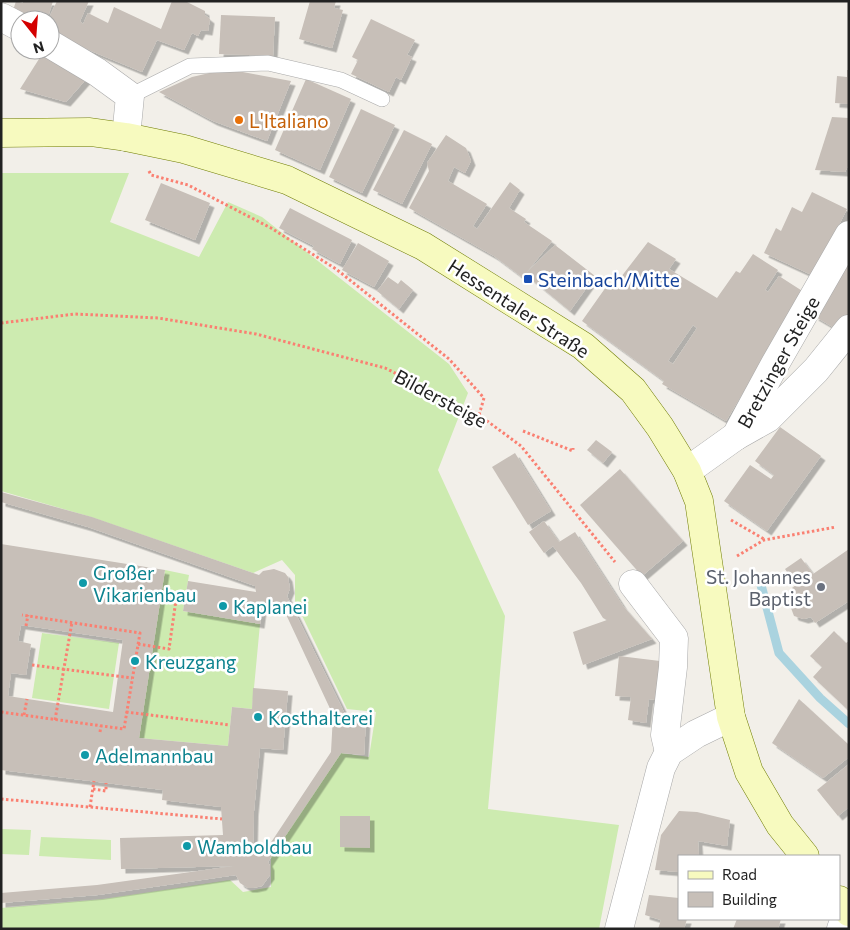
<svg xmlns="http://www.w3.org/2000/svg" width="850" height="930" viewBox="0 0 850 930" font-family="Commissioner,sans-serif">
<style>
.grass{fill:#cdebb0}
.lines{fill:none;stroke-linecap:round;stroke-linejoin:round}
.stream{stroke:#aad3df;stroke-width:9}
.building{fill:#c7bfb8;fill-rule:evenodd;filter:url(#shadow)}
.service-casing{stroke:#a9a9a9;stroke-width:16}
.minor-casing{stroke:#a9a9a9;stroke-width:29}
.secondary-casing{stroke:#707d05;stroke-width:29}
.path{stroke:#fa8072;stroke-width:3;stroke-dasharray:2.5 2.5;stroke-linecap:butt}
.service{stroke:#fff;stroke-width:15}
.minor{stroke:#fff;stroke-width:28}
.secondary{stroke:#f7fabf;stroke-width:28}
.food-dot{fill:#e8710a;stroke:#fff;stroke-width:2}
.transit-dot{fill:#1a4fb4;stroke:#fff;stroke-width:2}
.culture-dot{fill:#0f9aa8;stroke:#fff;stroke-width:2}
.worship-dot{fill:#6b7280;stroke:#fff;stroke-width:2}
.labels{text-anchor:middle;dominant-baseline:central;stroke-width:5;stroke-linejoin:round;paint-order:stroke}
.food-label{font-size:19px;fill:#c56008;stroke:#fff;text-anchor:start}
.transit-label{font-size:19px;fill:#164399;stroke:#fff;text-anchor:start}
.street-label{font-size:19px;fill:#222;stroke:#fff}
.culture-label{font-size:19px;fill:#0d838f;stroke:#fff;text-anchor:start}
.worship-label{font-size:19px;fill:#5b616d;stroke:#fff;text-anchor:end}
</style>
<defs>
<filter id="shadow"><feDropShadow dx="4.5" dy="4.5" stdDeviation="0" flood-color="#0004"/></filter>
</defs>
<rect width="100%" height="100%" fill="#f2efe9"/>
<g class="grass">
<polygon points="1,173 129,173 110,222 199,257 228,202 262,217 449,364 468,393 438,470 505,616 488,809 619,825 599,929 1,929 1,908 103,899 230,880 243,892 271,887 271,857 341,753 369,757 376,712 347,709 295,601 295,575 282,560 253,573 91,517 1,491"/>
<polygon points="165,570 189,575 183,611 260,624 252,709 232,707 228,746 139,738"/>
<polygon points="42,633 119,643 109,709 32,698"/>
<polygon points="2,829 31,830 29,855 1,854"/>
<polygon points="41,837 111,840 111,860 39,856"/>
</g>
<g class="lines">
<polyline class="stream" points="761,585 779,653 820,698 849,724"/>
</g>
<g class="building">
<polygon points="16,1 23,3 23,1 53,1 47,20 20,20 11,17"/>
<polygon points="57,1 89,1 80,21 83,24 88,13 108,23 114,7 161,29 172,1 185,1 205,11 205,15 210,19 208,31 201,30 198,36 192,33 184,50 157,40 142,72 50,34 50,20 48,20"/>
<polygon points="310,1 336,1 334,8 343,10 332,48 299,39"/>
<polygon points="221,15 275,17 273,56 219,54"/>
<polygon points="371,19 415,40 407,55 412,57 401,80 396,77 389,92 351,74 358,60 352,57"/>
<polygon points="44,51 89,76 66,102 20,89"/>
<polygon points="227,69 291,81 267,141 213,121 159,92 192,77"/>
<polygon points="847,70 849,70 849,104 835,103 837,76 847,77"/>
<polygon points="306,79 351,99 320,170 275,150"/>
<polygon points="361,109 395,125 362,193 329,177"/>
<polygon points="832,117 849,118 849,164 845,172 815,170"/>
<polygon points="404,130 432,144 402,204 373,190"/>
<polygon points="446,135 466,148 471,161 465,173 454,167 448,181 487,204 473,226 477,229 510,182 520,190 509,208 526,219 524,222 552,241 526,273 555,245 595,276 570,311 525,274 522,277 494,256 409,208 429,171 427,163"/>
<polygon points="161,183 210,203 195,240 145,220"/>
<polygon points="812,192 847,209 814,276 764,253 776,228 781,231 792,207 802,212"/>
<polygon points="290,208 352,240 340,264 312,249 314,246 279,228"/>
<path d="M 648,242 L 676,259 L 669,269 L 717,298 L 736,271 L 740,273 L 753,254 L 778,270 L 765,290 L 768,292 L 779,276 L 807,294 L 773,343 L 726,421 L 662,384 L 664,381 L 582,321 L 606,287 L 611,290 ZM 693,325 L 697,328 L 673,364 L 668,361 Z"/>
<polygon points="358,243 389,261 374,287 342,270"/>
<polygon points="849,259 849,315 838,330 814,316"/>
<polygon points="388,277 398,284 401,280 413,290 399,309 377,291"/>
<polygon points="780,427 821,456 767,531 724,501 750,465 771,479 774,475 755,461"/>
<polygon points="596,440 612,452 603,463 587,450"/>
<polygon points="515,453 551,511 528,525 492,467"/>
<polygon points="620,469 683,541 642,576 580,505"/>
<path d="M 1,492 L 92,517 L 259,575 L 263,571 L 274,569 L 285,573 L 288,577 L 290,589 L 287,596 L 346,716 L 366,719 L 364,755 L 341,753 L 268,862 L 270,866 L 270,875 L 262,886 L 253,888 L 248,888 L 240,883 L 236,875 L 98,895 L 1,903 L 1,893 L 97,885 L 234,866 L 121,869 L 120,838 L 223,835 L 221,807 L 162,800 L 163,790 L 1,770 L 1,544 L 165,570 L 139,738 L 228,746 L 232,707 L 252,709 L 253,688 L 288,691 L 283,750 L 260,748 L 254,811 L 253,853 L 262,856 L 331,752 L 333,715 L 283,608 L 277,611 L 274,604 L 263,601 L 260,624 L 183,611 L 188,581 L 256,592 L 255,586 L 88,527 L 1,502 ZM 21,625 L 123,640 L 113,712 L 8,696 L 11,673 L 26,675 L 31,644 L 18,641 Z"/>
<polygon points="544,521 559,542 575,532 623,606 652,639 583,665 573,632 607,620 603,618 581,583 553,546 544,553 529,532"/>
<polygon points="849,549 849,601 815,623 811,617 804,619 794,616 791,608 791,601 796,594 792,588 796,585 785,569 801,558 813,574"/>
<polygon points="834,631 846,643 849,641 849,707 847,709 813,677 822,667 810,656"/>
<polygon points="619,656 660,661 656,700 649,699 646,723 628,720 631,697 615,696"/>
<polygon points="799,699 849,745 849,757 823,778 772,743"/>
<polygon points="849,764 849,807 838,816 817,790"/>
<polygon points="679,811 697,812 730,820 727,846 698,841 699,856 679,856 679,872 655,870 661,835"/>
<polygon points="340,816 370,816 370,848 340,847"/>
<polygon points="649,895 679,898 679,919 687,919 684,929 658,929 661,920 645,915"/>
<polygon points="737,919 781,919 778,929 733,929"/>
</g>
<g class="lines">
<g class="service-casing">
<polyline id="service" points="130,96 190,66 268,63 341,80 382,99"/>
</g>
<g class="minor-casing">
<g id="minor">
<polyline points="1,17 20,27"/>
<polyline points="50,44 97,72 130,96 126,137"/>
<polyline points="736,436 768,418 816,370 849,329"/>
<polyline points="687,471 736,436 775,364 849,235"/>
<polyline points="633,584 674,638 673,667 665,735 669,752"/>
<polyline points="619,929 661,768 669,752 696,734 731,717"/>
<polyline points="841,929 849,907"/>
</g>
</g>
<g class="secondary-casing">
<g id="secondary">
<polyline points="1,133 90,132 126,137 184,149 287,180 423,246 583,346 633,390 660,427 687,471 699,501 731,717 749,772 780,825 805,856"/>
<polyline points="839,900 849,912"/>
</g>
</g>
<g class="path">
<polyline points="149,171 151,175 188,185 271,228 336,269 449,359 484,398 479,415"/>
<polyline points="1,323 75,314 158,318 256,334 385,368 479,415 521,446 615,562"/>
<polyline points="523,431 573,451 573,448"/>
<polyline points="731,520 764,539"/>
<polyline points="737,556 764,540 836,527"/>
<polyline points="26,626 28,615"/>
<polyline points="138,644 169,649 177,593 186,595"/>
<polyline points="32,665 132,678"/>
<polyline points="1,712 124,729 140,633 22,615"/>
<polyline points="126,712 230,725"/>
<polyline points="24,715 27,699"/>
<polyline points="55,720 72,622"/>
<polyline points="100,732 101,726"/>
<polyline points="93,789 106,791 106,783"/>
<polyline points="1,799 222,819"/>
<polyline points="90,807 94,781"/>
</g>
<use href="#service" class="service"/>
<use href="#minor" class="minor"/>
<use href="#secondary" class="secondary"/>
</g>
<circle class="food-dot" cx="239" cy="120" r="5"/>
<rect class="transit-dot" x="523" y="274" width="10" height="10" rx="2.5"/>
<g class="culture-dot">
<circle cx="83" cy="583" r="5"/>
<circle cx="223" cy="606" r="5"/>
<circle cx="135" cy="661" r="5"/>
<circle cx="258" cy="717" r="5"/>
<circle cx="85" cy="755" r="5"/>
<circle cx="187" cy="846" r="5"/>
</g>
<circle class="worship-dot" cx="821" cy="587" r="5"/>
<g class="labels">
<g class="food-label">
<text x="249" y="120">L'Italiano</text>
</g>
<g class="transit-label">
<text x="538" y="279">Steinbach/Mitte</text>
</g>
<g class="street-label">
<text transform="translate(519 308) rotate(33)">Hessentaler Straße</text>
<text transform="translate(778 362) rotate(-61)">Bretzinger Steige</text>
<text transform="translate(441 398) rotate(28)">Bildersteige</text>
</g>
<g class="culture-label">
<text x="93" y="572">Großer<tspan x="93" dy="22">Vikarienbau</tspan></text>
<text x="233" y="606">Kaplanei</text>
<text x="145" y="661">Kreuzgang</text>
<text x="268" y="717">Kosthalterei</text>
<text x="95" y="755">Adelmannbau</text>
<text x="197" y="846">Wamboldbau</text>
</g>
<g class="worship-label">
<text x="811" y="576">St. Johannes<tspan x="811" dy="22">Baptist</tspan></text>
</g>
</g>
<rect width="850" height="930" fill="none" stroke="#222222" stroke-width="5"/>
<rect x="678" y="855" width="162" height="65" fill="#ffffff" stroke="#a7a7a7"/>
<rect x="688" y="871" width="25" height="8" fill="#f7fabf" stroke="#a7a7a7"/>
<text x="722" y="880" font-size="15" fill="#222222">Road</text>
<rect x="688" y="892" width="25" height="15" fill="#c7bfb8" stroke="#a7a7a7"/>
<text x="722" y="905" font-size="15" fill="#222222">Building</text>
<g transform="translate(35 35) rotate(163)"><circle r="24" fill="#ffffff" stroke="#a7a7a7"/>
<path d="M0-4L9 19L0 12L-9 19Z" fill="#d40000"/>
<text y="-8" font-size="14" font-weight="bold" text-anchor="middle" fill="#222222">N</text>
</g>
</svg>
